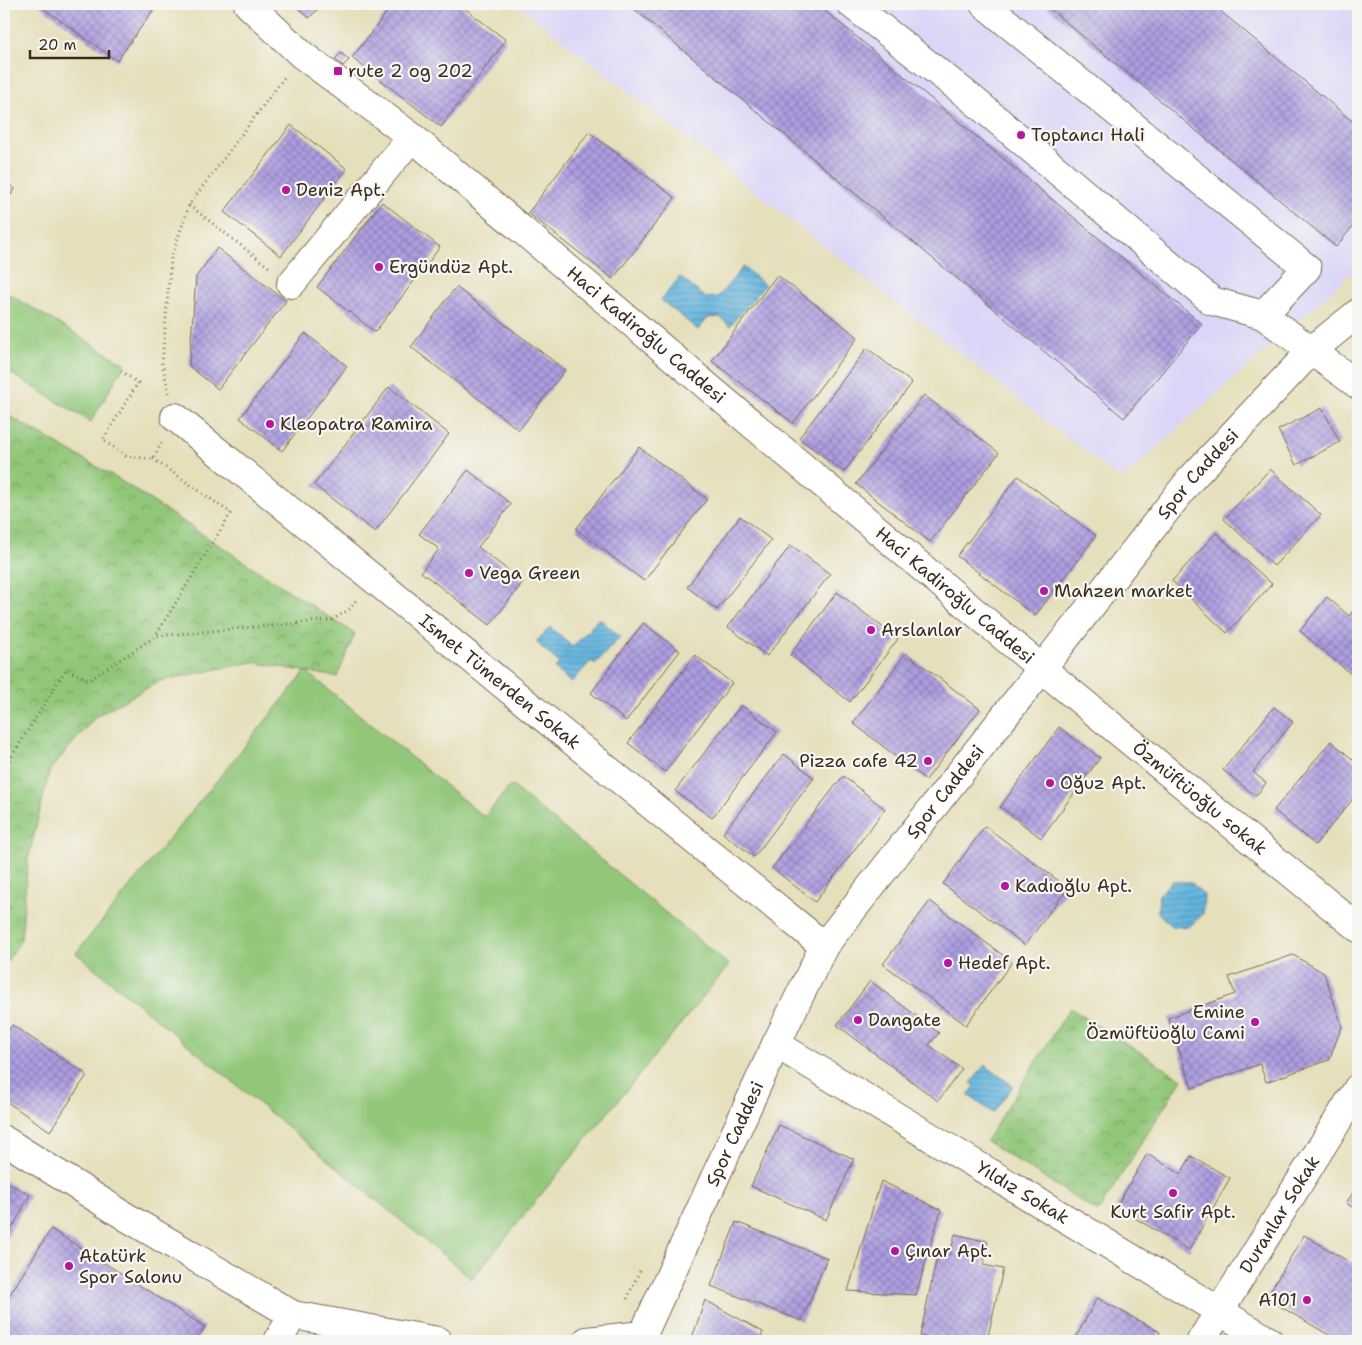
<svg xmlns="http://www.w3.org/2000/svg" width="1362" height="1345" viewBox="0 0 1362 1345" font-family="'Shantell Sans',sans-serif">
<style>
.built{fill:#dbd6f7}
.grass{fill:#92c779;stroke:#66784c}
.park{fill:url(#park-crowns);stroke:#66784c}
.water{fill:url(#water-rules);stroke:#4e6e7e}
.building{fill:url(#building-cross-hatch)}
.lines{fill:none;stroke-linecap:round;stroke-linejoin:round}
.minor-casing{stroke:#776955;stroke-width:30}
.path{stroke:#776955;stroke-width:3;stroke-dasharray:1 4;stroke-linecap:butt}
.minor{stroke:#fff;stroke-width:28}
.poi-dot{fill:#b5179e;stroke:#f6f6f2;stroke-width:2}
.labels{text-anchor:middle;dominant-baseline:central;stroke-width:4.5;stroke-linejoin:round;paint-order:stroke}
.poi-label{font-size:18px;fill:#3b2a1e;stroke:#f6f6f2;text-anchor:start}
.street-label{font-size:18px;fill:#3b2a1e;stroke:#f6f6f2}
</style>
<defs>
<pattern id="park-crowns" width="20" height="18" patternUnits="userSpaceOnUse" patternTransform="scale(1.25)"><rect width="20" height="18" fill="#92c779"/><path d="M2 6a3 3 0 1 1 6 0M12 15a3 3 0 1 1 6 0" fill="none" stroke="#78a263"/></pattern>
<pattern id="water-rules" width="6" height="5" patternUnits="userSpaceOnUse" patternTransform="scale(1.25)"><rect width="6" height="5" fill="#62b3dd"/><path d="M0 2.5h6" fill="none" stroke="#5292b3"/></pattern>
<pattern id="building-cross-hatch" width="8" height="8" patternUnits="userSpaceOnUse" patternTransform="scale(1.25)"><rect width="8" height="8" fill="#ad9ee1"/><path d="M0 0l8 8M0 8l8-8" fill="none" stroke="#8e81b6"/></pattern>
</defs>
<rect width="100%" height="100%" fill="#f6f6f2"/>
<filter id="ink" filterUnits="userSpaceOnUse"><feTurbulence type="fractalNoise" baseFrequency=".02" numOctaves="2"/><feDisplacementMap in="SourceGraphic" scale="10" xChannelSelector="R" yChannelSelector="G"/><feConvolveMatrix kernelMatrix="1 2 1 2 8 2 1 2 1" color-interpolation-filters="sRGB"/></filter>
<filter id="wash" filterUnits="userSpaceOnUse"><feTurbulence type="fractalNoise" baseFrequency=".0096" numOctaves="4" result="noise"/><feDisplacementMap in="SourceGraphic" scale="20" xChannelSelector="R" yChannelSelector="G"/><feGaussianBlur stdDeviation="1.12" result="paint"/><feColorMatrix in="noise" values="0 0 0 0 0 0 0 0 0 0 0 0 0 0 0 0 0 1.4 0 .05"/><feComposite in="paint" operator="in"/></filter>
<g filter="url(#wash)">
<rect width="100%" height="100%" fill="#e6dfbb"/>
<polygon class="built" points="517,4 1358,4 1358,267 1121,480"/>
<g class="grass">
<polygon points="9,294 125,364 91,422 4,369 4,303"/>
<polygon points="306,671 484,817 511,785 729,965 472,1279 76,953"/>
</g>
<g class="park">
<polygon points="4,413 118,479 355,634 337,677 252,662 160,681 96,716 50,770 28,859 21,940 4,966"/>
<polygon points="1070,1008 1182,1079 1098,1212 986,1141"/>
</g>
<g class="water">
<polygon points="743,267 765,285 730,326 720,317 708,318 698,330 661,300 680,277 706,298 718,297"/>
<polygon points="599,618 620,637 595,664 591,661 571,683 555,668 559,663 536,642 550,627 573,647"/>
<polygon points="1172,881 1191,882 1204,895 1203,914 1189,927 1171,926 1158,913 1159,894"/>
<polygon points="985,1065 1013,1086 993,1113 968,1095 975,1086 971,1083"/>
</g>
<g id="blocks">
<g class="building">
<polygon points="40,4 153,4 156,6 117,61 39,5"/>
<polygon points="293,4 323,4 309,18"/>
<polygon points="393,4 459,4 506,40 441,127 352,58"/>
<polygon points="628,4 817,4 1202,324 1124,418"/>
<polygon points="1044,4 1212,4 1358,126 1358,220 1336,247"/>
<polygon points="341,53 349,60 343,66 335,59"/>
<polygon points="291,125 347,169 281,256 224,212"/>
<polygon points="589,132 675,198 613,279 528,213"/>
<polygon points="4,180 15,189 4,204"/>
<polygon points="382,202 440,247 375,332 317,287"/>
<polygon points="217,248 286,301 218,389 189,366 196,277"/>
<polygon points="777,275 858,337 793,423 712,361"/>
<polygon points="456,287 565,370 519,430 411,347"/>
<polygon points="305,333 347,366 282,451 240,418"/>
<polygon points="867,348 912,383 844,472 799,438"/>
<polygon points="389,387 449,434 375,532 314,485"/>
<polygon points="924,395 999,453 930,542 856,484"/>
<polygon points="1322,408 1340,442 1296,465 1278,430"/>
<polygon points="639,447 707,499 644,581 576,529"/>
<polygon points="1270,469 1321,515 1274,566 1224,519"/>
<polygon points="468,470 511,504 478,547 523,582 490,625 421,572 439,549 419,534"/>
<polygon points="1018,476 1096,536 1035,616 957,556"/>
<polygon points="740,516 771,540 717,610 687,587"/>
<polygon points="1216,533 1272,584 1227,633 1172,581"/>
<polygon points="791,545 830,574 767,656 728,627"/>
<polygon points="837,592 898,639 850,702 790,655"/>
<polygon points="1327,597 1349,616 1358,606 1358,680 1300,631"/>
<polygon points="643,623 680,651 626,721 591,693"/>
<polygon points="906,653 980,709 926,780 853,723"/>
<polygon points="695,655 732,683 665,772 628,743"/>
<polygon points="741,705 777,732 712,818 675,791"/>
<polygon points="1274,707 1293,722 1253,772 1266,783 1256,796 1223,770"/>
<polygon points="1059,727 1100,758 1041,838 1000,807"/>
<polygon points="1331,741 1358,764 1358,793 1315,845 1274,810"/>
<polygon points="784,754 814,778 754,857 723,833"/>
<polygon points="843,776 885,809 815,902 772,868"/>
<polygon points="985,826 1068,888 1025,945 943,884"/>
<polygon points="930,901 1012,962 966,1025 883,964"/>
<polygon points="1293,955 1324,973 1342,1026 1329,1060 1266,1082 1260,1064 1192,1088 1168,1018 1235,994 1229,977"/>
<polygon points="870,981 939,1033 929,1045 962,1069 938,1101 837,1025"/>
<polygon points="12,1025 87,1075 50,1131 4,1100 4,1037"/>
<polygon points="779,1125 854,1159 826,1220 751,1186"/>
<polygon points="1147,1154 1181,1174 1191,1156 1230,1178 1189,1250 1116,1207"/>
<polygon points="4,1181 30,1195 4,1243"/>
<polygon points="881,1181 941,1210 916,1295 848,1291"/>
<polygon points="1358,1185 1358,1211 1346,1203"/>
<polygon points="736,1222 827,1258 802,1321 711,1286"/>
<polygon points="51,1229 205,1327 196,1341 4,1341 4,1304"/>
<polygon points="955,1234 988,1242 983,1265 1003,1269 987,1341 929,1341 929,1338 920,1336 938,1252 950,1255"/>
<polygon points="1304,1235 1358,1267 1358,1341 1339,1341 1266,1298"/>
<polygon points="1097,1298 1160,1332 1155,1341 1074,1341"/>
<polygon points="705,1300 763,1332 760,1341 691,1341"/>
</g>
</g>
</g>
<g filter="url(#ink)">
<use href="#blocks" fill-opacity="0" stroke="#776955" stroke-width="1"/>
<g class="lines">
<g class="minor-casing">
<g id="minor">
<path id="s1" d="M 248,4 L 301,54 L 412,137 L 1041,668 L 1358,928"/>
<polyline points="851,4 971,98 1212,301 1263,315 1358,385"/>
<polyline points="984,4 1307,268 1263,315"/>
<polyline points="291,284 412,137"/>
<path id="s2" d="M 175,417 L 824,946"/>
<path id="s3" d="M 776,1044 L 1269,1341"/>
<polyline points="4,1140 128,1218 293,1315 438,1341"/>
<polyline points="278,1341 293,1315"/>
<polyline points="587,1341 642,1335"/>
<path id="s4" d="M 640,1341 L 776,1044 L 824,946 L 1190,480 L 1312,350 L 1358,313"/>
<path id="s5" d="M 1201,1341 L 1358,1088"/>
</g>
</g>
<g class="path">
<polyline points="189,205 271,269"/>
<polyline points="121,371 138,383 103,440 126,456 153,459 163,440"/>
<polyline points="169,393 162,363 171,259 189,205 286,75"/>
<polyline points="153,459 231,513 156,635"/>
<polyline points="4,769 66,669 89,680 156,636 332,620 350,609 357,599"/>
<polyline points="627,1299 641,1268"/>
</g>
<use href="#minor" class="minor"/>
</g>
</g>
<g class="poi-dot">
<rect x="333" y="66" width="10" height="10" rx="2.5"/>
<circle cx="1021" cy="135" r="5"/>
<circle cx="286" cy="190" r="5"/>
<circle cx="379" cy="267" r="5"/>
<circle cx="270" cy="424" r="5"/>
<circle cx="469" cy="573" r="5"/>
<circle cx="1044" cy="591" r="5"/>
<circle cx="871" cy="630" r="5"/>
<circle cx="928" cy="761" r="5"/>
<circle cx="1050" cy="783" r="5"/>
<circle cx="1005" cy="886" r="5"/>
<circle cx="948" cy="963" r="5"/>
<circle cx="858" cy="1020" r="5"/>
<circle cx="1255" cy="1022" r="5"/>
<circle cx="1173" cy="1193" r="5"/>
<circle cx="895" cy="1251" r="5"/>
<circle cx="69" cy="1266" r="5"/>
<circle cx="1307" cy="1300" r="5"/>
</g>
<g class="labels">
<g class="poi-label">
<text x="348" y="71">rute 2 og 202</text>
<text x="1031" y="135">Toptancı Hali</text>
<text x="296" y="190">Deniz Apt.</text>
<text x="389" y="267">Ergündüz Apt.</text>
<text x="280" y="424">Kleopatra Ramira</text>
<text x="479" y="573">Vega Green</text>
<text x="1054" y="591">Mahzen market</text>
<text x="881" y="630">Arslanlar</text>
<text x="918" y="761" text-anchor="end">Pizza cafe 42</text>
<text x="1060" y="783">Oğuz Apt.</text>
<text x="1015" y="886">Kadıoğlu Apt.</text>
<text x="958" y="963">Hedef Apt.</text>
<text x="1245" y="1012" text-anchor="end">Emine<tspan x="1245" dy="21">Özmüftüoğlu Cami</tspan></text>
<text x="868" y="1020">Dangate</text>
<text x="1173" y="1212" text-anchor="middle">Kurt Safir Apt.</text>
<text x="905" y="1251">Çınar Apt.</text>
<text x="79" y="1256">Atatürk<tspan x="79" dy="21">Spor Salonu</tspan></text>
<text x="1297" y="1300" text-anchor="end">A101</text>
</g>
<g class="street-label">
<text stroke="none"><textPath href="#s1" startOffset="518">Haci Kadiroğlu Caddesi</textPath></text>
<text stroke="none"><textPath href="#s4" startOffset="1038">Spor Caddesi</textPath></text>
<text stroke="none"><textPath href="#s1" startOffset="922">Haci Kadiroğlu Caddesi</textPath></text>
<text stroke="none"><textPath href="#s2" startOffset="419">Ismet Tümerden Sokak</textPath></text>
<text stroke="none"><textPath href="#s4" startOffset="632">Spor Caddesi</textPath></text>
<text stroke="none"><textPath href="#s1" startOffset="1240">Özmüftüoğlu sokak</textPath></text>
<text stroke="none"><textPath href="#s4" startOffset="228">Spor Caddesi</textPath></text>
<text stroke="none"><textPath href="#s3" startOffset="288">Yıldız Sokak</textPath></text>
<text stroke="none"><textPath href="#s5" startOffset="149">Duranlar Sokak</textPath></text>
</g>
</g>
<rect width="1362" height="1345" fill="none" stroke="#f6f6f2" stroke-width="20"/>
<path d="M30 50v8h79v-8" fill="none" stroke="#3b2a1e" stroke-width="2.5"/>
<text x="38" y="50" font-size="15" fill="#3b2a1e" stroke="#f6f6f2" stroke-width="4" paint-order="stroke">20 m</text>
</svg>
